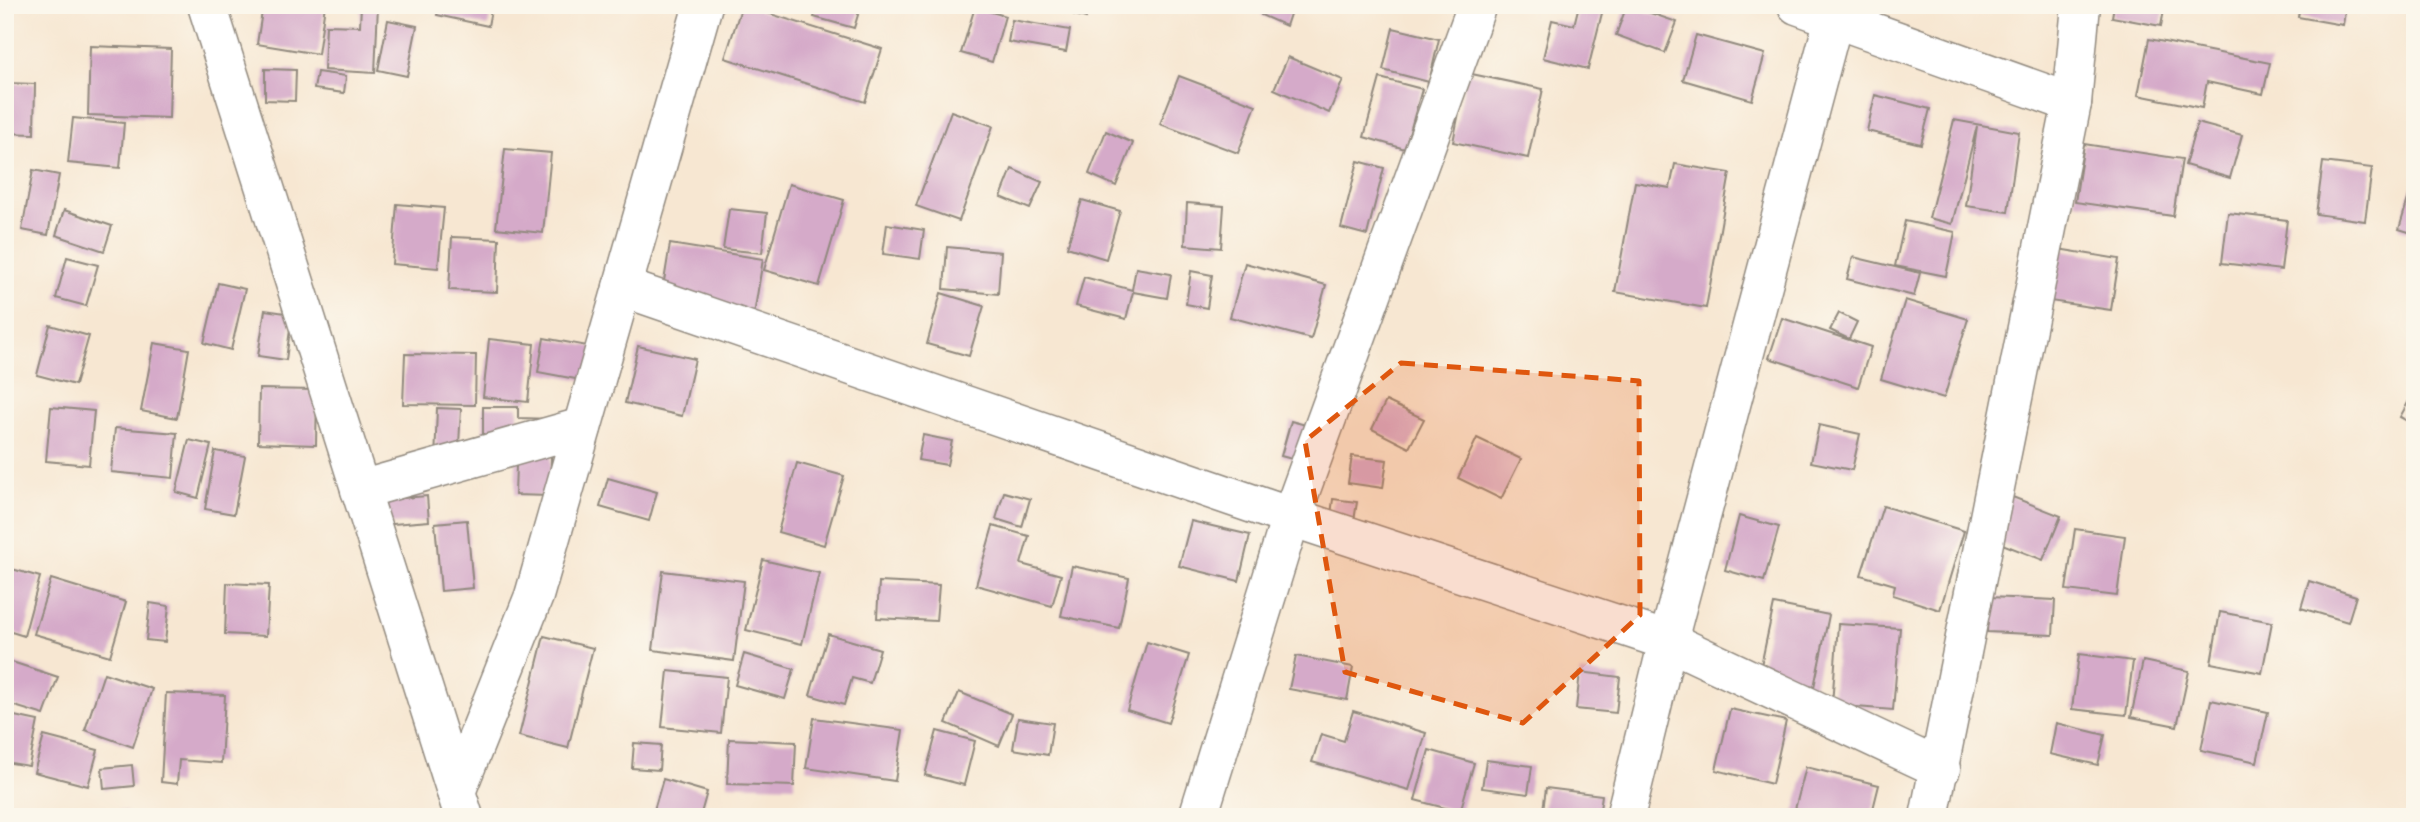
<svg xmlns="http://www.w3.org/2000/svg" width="2420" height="822" viewBox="0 0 2420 822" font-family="Caveat,sans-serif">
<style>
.building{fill:#d5aac9}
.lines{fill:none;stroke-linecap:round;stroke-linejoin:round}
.minor-casing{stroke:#91897e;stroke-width:41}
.minor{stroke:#fff;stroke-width:38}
.marked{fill:#df570e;fill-opacity:0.2;stroke:#df570e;stroke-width:5;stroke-dasharray:14 9;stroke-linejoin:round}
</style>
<rect width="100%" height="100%" fill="#fbf7ec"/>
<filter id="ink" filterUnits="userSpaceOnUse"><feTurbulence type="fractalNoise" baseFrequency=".0143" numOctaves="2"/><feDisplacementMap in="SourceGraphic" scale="14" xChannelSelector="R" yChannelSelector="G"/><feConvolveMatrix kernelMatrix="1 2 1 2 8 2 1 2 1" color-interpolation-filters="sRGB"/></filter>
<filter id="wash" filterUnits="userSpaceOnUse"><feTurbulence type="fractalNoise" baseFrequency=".00686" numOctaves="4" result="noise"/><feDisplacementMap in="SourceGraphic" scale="28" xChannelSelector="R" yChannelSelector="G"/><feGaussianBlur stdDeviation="1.57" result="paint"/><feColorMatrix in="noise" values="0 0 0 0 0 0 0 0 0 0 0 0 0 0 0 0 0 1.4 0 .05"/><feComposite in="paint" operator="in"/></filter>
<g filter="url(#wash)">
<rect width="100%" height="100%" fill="#f7e7d2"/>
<g id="blocks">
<g class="building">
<polygon points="263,5 325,5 318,54 257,44"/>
<polygon points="361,5 378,5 375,73 324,70 326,25 360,26"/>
<polygon points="439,5 492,5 488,26 437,15"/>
<polygon points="742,5 882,49 865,102 725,58"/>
<polygon points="818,5 861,5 854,28 814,17"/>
<polygon points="1042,5 1090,5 1086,18"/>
<polygon points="1265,5 1293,5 1286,26 1261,15"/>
<polygon points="1579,5 1604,5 1588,69 1543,58 1552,20 1574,25"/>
<polygon points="1627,5 1677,22 1665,53 1616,35"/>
<polygon points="2114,5 2165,5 2161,26 2112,17"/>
<polygon points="2300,5 2346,5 2343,25 2298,17"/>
<polygon points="975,7 1005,16 992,62 961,53"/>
<polygon points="388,20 417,26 407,76 378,70"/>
<polygon points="1012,20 1070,30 1066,52 1008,42"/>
<polygon points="1393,28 1439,39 1429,82 1383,70"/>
<polygon points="1696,35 1765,54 1752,100 1683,80"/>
<polygon points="2149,39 2270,63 2263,94 2207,82 2202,108 2138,95"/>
<polygon points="90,46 171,49 169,118 88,115"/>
<polygon points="1288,57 1343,80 1329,113 1274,89"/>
<polygon points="265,69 296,70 295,101 265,100"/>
<polygon points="317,72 346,76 344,93 314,89"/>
<polygon points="1467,73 1543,89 1528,158 1453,142"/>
<polygon points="1179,76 1256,105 1238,153 1160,124"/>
<polygon points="1380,78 1422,89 1405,149 1364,137"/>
<polygon points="5,83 35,84 34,134 5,133"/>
<polygon points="1875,95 1930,109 1921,144 1867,131"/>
<polygon points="951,111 993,126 959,221 916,206"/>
<polygon points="73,118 124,123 120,168 68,163"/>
<polygon points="1954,120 2019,132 2008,212 1966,206 1977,126 1952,224 1929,218"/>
<polygon points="2197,123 2242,135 2230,178 2185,165"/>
<polygon points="1106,131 1133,143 1116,186 1089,174"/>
<polygon points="2084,144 2182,159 2173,216 2075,202"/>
<polygon points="505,149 551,153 543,233 496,228"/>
<polygon points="1358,161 1384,168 1367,235 1341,228"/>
<polygon points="2323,162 2372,168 2365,221 2316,214"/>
<polygon points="1675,164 1730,173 1706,308 1615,292 1635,182 1670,188"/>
<polygon points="1012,169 1042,182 1030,209 1001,197"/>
<polygon points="33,170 59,175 48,235 22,230"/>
<polygon points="789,184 844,200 819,286 764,270"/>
<polygon points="2412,186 2415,186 2415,234 2399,229"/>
<polygon points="1082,200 1120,211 1106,259 1067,247"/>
<polygon points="1187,203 1224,206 1221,248 1185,245"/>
<polygon points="397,204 444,208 438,268 392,264"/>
<polygon points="729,209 767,213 762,253 723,249"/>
<polygon points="64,210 112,226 104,251 56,235"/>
<polygon points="2228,213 2287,220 2281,270 2222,263"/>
<polygon points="1905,221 1955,232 1946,276 1895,266"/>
<polygon points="887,224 924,230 920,259 883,254"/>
<polygon points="452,237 499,239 497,292 449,290"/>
<polygon points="670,244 763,259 753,321 660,306"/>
<polygon points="947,247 1001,252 998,294 944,289"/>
<polygon points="2058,249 2119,259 2111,310 2050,301"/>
<polygon points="67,257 98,265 86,306 56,298"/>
<polygon points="1853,257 1920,273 1914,296 1847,279"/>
<polygon points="1245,263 1326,285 1311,339 1230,317"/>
<polygon points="1136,268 1171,274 1167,298 1133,292 1126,319 1076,306 1084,277 1132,290"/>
<polygon points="1191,271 1212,275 1207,308 1186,304"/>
<polygon points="218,283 245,289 231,350 204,343"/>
<polygon points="941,293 984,306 969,356 927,344"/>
<polygon points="1905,300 1968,319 1944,398 1881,379"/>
<polygon points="265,310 292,314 286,360 258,356"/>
<polygon points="1839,313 1857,322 1849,339 1830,330"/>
<polygon points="1782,318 1871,347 1858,387 1769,358"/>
<polygon points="50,325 89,336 75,385 37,375"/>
<polygon points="544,338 598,348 592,382 538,372"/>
<polygon points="489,339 534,344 528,402 483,397"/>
<polygon points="154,343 189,349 177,418 141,411"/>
<polygon points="638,346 695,359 682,416 625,403"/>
<polygon points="405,354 476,355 475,405 403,404"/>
<polygon points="259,389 317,390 316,445 258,443"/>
<polygon points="2415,390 2415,425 2400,417"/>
<polygon points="1386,401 1424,419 1409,448 1372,429"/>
<polygon points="51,407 94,411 89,465 46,461"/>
<polygon points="483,407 518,407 518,418 552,419 550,496 515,495 517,435 483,435"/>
<polygon points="437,408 461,409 458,462 435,461"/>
<polygon points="1291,421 1313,427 1303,462 1281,456"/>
<polygon points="1819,425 1860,434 1852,470 1811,462"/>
<polygon points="115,428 177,433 173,478 111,472"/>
<polygon points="923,435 952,441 947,465 918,460"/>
<polygon points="1477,438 1521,459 1501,499 1458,478"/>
<polygon points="189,440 211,445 198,498 176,492"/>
<polygon points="215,451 245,456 234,514 205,509"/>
<polygon points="1352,456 1387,460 1383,488 1348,483"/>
<polygon points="797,463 844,476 824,545 778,532"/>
<polygon points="608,478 657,492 649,521 600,507"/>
<polygon points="1004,492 1030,499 1022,527 996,519"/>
<polygon points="427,496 429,521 381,525 379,500"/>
<polygon points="2010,496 2061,516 2043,560 1992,540"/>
<polygon points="1333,499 1357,502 1353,527 1330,523"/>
<polygon points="1883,506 1964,531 1940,610 1893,595 1895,585 1861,575"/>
<polygon points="1739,516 1779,527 1764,581 1725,570"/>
<polygon points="467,520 473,588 441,591 435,523"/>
<polygon points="1191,521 1250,535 1239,581 1179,566"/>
<polygon points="993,526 1029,536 1021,564 1061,575 1052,606 976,585"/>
<polygon points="2075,529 2125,536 2117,596 2066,590"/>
<polygon points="763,560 819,573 802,644 746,630"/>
<polygon points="1072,566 1129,578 1119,628 1061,616"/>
<polygon points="5,567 40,577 24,636 5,630"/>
<polygon points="663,571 744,581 734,661 653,650"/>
<polygon points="51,579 126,602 110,656 34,634"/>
<polygon points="2309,581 2356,596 2348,622 2301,608"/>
<polygon points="879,582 939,585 936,621 877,618"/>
<polygon points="227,583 269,585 266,636 225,634"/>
<polygon points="1989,597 2055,600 2053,635 1987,632"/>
<polygon points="150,603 169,606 165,642 146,640"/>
<polygon points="1774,604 1829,615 1814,687 1759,675"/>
<polygon points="2220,612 2272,622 2262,673 2211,663"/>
<polygon points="1838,624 1900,628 1893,710 1832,705"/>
<polygon points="828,634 880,649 870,683 852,678 844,705 810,695"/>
<polygon points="544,636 593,648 568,748 519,736"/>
<polygon points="1147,642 1189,655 1168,723 1127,710"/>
<polygon points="744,654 794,669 785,699 735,685"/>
<polygon points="2079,654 2133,661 2126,715 2072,709"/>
<polygon points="1296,656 1353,667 1347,700 1289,689"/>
<polygon points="9,661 58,677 44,715 5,703 5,670"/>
<polygon points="2143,661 2189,671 2177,726 2131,717"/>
<polygon points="668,671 727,677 721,733 662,727"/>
<polygon points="1580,672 1620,677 1616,713 1576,709"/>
<polygon points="104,673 152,689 133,747 85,730"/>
<polygon points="959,692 1012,714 999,746 946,723"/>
<polygon points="166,693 225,695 221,763 179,760 177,784 161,782"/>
<polygon points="2211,700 2268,712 2257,762 2201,750"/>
<polygon points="1730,709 1786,721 1772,784 1716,770"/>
<polygon points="1353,711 1426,733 1409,790 1312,762 1321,734 1344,741"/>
<polygon points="5,714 38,721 29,766 5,762"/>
<polygon points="814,718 903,730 895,781 806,768"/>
<polygon points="1018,718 1053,723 1048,755 1013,749"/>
<polygon points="2056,723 2105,735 2098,765 2050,754"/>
<polygon points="937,731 975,741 964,785 925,775"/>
<polygon points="44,736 98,750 88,786 34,772"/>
<polygon points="729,739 796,742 794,786 727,784"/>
<polygon points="634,743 661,745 659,770 632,768"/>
<polygon points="1429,750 1474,763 1460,812 1415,800"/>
<polygon points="1486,760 1532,766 1528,794 1482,788"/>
<polygon points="132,765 134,786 104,789 102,768"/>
<polygon points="1806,767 1879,785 1871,817 1793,817"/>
<polygon points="663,779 707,792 700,817 652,817"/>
<polygon points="1546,788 1602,795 1599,817 1542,817"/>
<polygon points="101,810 126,811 126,817 101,817"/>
</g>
</g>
</g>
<g filter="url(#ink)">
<use href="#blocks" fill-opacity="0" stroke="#91897e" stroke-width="2"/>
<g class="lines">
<g class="minor-casing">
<g id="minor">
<polyline points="207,5 464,817"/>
<polyline points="1797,5 2072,103"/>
<polyline points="622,287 1291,517 1668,641 1941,769"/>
<polyline points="360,490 582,427"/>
<polyline points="456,792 534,596 703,5"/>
<polyline points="1198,817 1291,517 1477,5"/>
<polyline points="1625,817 1668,641 1834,18"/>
<polyline points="1929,817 2072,103 2081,5"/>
</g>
</g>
<use href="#minor" class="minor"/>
</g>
</g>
<path class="marked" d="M 1401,363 L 1639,381 L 1640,615 L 1523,723 L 1345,672 L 1305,441 Z"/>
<rect width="2420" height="822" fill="none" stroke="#fbf7ec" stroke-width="28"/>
</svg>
